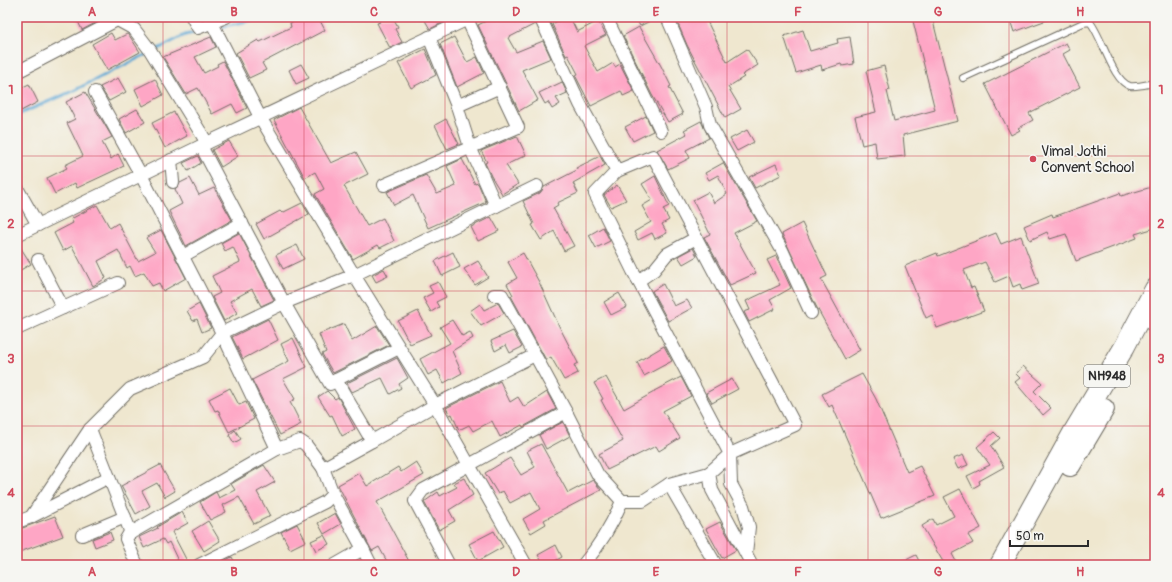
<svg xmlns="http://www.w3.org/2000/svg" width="1172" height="582" viewBox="0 0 1172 582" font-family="Pangolin,sans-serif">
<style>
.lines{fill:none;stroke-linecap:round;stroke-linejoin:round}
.stream{stroke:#5ca7d4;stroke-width:3}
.building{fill:#fea6c5}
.service-casing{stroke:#706d64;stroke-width:8}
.minor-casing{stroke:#706d64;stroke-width:14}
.tertiary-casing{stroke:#706d64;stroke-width:17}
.trunk-casing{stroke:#706d64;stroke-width:22}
.service{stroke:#fff;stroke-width:6}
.minor{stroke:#fff;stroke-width:12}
.tertiary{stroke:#fff;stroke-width:15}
.trunk{stroke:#fff;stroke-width:20}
.grid{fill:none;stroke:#d1495b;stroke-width:1;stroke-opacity:0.55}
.poi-dot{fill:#d1495b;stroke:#f6f6f2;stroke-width:1.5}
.labels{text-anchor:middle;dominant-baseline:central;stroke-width:3.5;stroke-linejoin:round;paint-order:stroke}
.shield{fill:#f6f6f2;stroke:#686867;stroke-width:1}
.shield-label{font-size:13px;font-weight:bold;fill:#2b2b2b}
.poi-label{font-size:14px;fill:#2b2b2b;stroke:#f6f6f2;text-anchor:start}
.neatline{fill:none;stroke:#d1495b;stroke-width:1.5}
.grid-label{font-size:13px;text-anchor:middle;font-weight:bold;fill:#d1495b}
</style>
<rect width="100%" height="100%" fill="#f6f6f2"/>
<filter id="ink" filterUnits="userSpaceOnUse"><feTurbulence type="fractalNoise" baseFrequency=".025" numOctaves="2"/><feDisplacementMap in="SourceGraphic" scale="8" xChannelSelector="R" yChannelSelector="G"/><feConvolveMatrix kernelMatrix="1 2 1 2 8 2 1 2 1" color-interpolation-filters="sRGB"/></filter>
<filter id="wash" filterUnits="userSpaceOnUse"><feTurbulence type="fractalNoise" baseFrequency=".012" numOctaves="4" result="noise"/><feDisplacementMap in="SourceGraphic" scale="16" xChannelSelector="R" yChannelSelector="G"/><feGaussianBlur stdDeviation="0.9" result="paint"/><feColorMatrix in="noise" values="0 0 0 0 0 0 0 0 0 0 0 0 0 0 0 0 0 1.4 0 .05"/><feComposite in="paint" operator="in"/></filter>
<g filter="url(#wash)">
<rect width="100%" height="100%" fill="#efe7cf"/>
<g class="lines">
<g class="stream">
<polyline points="217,28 266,17"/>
<polyline points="154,51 185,35 198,32"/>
<polyline points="17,115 71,92 149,53"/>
</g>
</g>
<g id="blocks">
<g class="building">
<polygon points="76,17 105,17 105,18 82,30"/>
<polygon points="302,17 318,17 325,30 262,63 266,70 249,78 236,53 258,40 260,42 291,27 290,23"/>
<polygon points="378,17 393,17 398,27 395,29 402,42 390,48 377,23 380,22"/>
<polygon points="423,17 454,17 430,29"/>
<polygon points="494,17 533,17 535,24 508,38 516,52 543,41 551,58 522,70 538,100 519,111 478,25"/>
<polygon points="566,17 570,17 577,32 598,21 606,35 584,46 598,72 613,63 615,67 620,64 634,91 623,96 621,91 591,106 575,75 578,74 568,55 566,56 552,24"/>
<polygon points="635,17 658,17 640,26"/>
<polygon points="675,17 705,17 727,62 747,49 758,65 742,75 744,77 728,87 741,109 725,118 687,45"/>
<polygon points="912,17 932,17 958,121 903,135 905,156 877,159 875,142 862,145 855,117 876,112 866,71 884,66 890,90 887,91 894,121 935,110"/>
<polygon points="1009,17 1055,17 1014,32"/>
<polygon points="639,27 661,66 671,86 669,87 683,114 668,122 652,95 623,36"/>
<polygon points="803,30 810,51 838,43 837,39 850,37 854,64 842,66 841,64 822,70 821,65 796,73 784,36"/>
<polygon points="111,33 115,40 127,34 129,35 140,52 107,70 92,44"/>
<polygon points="211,37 216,47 195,57 204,73 218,66 217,64 223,61 247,108 237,113 232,104 212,114 198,88 186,94 163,57"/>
<polygon points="454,37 467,62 477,57 484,73 457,87 440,44"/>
<polygon points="1066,43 1070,50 1063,54 1080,87 1029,113 1033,120 1018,128 1020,130 1011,135 985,84"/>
<polygon points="425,49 436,75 411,88 398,63"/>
<polygon points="301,64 309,78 296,84 289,70"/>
<polygon points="118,78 126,92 109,101 100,87"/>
<polygon points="155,79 163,95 143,106 135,89"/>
<polygon points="562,82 567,93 556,98 560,104 552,109 548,102 545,104 539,93"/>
<polygon points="29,84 38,102 21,111 17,102 17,90"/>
<polygon points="85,92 112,137 102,142 111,159 118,154 124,166 77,188 75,183 55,194 47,178 67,168 65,165 83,156 67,123 75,119 66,102"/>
<polygon points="299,107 331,163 356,152 368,174 344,186 367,226 383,218 394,241 380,248 378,245 353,259 315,194 324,189 315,172 305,178 274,120"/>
<polygon points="137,109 145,122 126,133 119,119"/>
<polygon points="174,112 187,136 165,148 152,123"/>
<polygon points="646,116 653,131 633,141 625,127"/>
<polygon points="446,119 459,144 447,149 435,125"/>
<polygon points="701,121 709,138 686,150 690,158 668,169 657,150 687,134 684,130"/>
<polygon points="747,130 754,142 737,151 730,139"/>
<polygon points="517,136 526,155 506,165 518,184 502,194 491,176 485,163 487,162 481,151"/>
<polygon points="229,141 238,156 221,167 212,150"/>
<polygon points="198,156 201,163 188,171 183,163"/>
<polygon points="600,156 605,165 573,183 578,193 557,203 558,205 553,208 574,246 564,251 554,231 541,240 532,225 534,224 523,201 540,193 544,187 577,170 576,168"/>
<polygon points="462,159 475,184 478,183 486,202 484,203 428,228 413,195 394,205 387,192 426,175 437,194 456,186 447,166"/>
<polygon points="723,163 757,221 734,233 756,273 730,285 704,237 710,234 693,200 708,192 714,203 727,194 718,175 709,180 705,173"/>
<polygon points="776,164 781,175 755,188 749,177"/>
<polygon points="655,176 669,206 663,209 669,220 662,224 667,233 655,239 652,233 638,240 634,232 651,222 642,206 652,200 642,184"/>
<polygon points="190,178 199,195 214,188 232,220 186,246 169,211 182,204 175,189 180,183"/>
<polygon points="617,185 626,200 611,207 604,195"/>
<polygon points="1155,186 1155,228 1135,234 1137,238 1076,261 1066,234 1050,239 1047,232 1030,240 1024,226 1052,214 1053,217 1120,193 1121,196"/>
<polygon points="302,203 309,214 264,239 256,224 280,211 282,213"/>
<polygon points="97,205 110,228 118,223 138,261 155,252 146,238 161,230 186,278 163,291 159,283 152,286 144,272 135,276 130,266 127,268 118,250 98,261 106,278 93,286 72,246 63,251 54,233 73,223 71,219"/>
<polygon points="491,217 499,231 478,241 471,227"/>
<polygon points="802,223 827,276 821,279 860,350 845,359 816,306 782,234"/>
<polygon points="603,227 610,241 596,248 589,235"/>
<polygon points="239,233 274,300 261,306 252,289 230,301 237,313 224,321 212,297 220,293 212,276 240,262 233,247 225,251 221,243"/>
<polygon points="996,233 1001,244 1021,236 1039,284 1022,290 1020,284 1013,287 1009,276 995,282 985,262 964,270 971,288 974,287 984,311 937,328 932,315 926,318 905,266 937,253 938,256"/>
<polygon points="17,242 31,264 17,272"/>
<polygon points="297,245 304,259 283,269 276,255"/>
<polygon points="693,248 697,256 683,264 678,256"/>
<polygon points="453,252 460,267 442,276 435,261"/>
<polygon points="523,253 539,282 559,326 578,363 574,365 578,373 564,380 551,357 546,360 511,296 513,295 507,284 517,278 508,262"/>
<polygon points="776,256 791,288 770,300 775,309 749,322 744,312 750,310 746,301 780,285 767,260"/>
<polygon points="478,261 488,277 475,285 464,269"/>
<polygon points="384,269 388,276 376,282 372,275"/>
<polygon points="438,282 446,297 436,302 439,307 431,312 423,298 433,293 429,286"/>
<polygon points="663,284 674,306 687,300 692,308 668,321 652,291"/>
<polygon points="619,293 627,307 611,315 604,302"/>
<polygon points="498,303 504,313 481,326 470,311 480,304 484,310"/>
<polygon points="199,304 211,328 202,332 197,319 193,321 187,311"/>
<polygon points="418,311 431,335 410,344 398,321"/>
<polygon points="268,319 278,340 243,359 232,337"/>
<polygon points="452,320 462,336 470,332 473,338 452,351 462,373 444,383 437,370 428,375 420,359 450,343 440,327"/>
<polygon points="344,324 352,341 377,326 389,345 333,373 322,354 326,352 319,334"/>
<polygon points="513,331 522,347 510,353 506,345 495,351 491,341"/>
<polygon points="293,338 307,367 283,379 295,399 290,402 301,424 280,435 252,380 289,361 281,344"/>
<polygon points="664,346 672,361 644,376 637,362"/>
<polygon points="397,358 408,378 399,384 401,388 390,394 382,378 352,392 347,383"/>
<polygon points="1023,366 1042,383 1034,391 1051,408 1043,415 1015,382 1020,378 1016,374"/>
<polygon points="862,374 876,399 907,472 920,466 935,496 881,518 832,405 829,407 822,394"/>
<polygon points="606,377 624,409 654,392 654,391 681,377 691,396 663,411 680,438 659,451 656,446 607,470 599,454 623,441 601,400 603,399 594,383"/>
<polygon points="732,379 738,389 712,403 706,393"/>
<polygon points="500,381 510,402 518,397 524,407 547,392 556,409 523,427 522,425 500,437 492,421 473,431 469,425 459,430 452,414 450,415 446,408"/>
<polygon points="230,388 239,405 246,402 254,419 229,432 218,410 215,411 209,399"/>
<polygon points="327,391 335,399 338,397 355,429 342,436 332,415 330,416 318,397"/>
<polygon points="563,422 570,436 546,449 539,435"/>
<polygon points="235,430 241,439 234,443 229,435"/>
<polygon points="994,432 1000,438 991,446 1004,467 979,481 980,484 973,488 967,476 990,465 977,447"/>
<polygon points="541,444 568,493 593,480 601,490 544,520 546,524 531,533 523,519 540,509 531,492 510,503 503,491 498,494 485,473 510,458 521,475 535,467 527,451"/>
<polygon points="963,455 968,465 958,469 953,459"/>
<polygon points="416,462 424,475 377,502 411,565 389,565 379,547 372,551 338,485 359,473 367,486 398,467 401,472"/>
<polygon points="160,465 175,491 165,497 157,483 142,491 150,506 136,514 121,486"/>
<polygon points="264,465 275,482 257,492 270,516 254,524 239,497 223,505 226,512 210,520 200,502 216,492 219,498 235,490 231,484"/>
<polygon points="464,478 473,495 449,510 455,521 439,530 424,502 438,492 440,496 457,487 454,483"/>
<polygon points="960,489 981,528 968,535 973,543 952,554 958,565 945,565 922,526 933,519 936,525 954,516 944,497"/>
<polygon points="182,512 188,523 172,532 187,561 180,565 169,542 166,544 163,539 144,548 139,537 158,528 157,527"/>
<polygon points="335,513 341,524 324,534 318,523"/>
<polygon points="55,516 63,536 17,553 17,530"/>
<polygon points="208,521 220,541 204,551 192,531"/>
<polygon points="720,522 736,550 722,558 706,529"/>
<polygon points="297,524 306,541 290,549 281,532"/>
<polygon points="494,531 503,547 478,561 469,544"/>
<polygon points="110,532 113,540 95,547 92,539"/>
<polygon points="324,535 329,544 316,551 311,541"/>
<polygon points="556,545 562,557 548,565 544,565 538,555"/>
<polygon points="916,555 921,565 896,565"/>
<polygon points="232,557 236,565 216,565"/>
</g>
</g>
</g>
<g filter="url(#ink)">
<use href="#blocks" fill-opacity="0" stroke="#706d64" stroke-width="1"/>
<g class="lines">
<g class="service-casing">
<path id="service" d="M 963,78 L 1083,23 L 1090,22 C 1102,36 1113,82 1130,86 C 1138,87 1148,84 1155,83"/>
</g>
<g class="minor-casing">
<g id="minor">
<polyline points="112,17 134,29 150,50 207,143"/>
<polyline points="192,17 198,28 226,17"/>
<polyline points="540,17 580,104 617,171"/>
<polyline points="606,17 661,131"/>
<polyline points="667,17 706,107 710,125 782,250 811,313"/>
<polyline points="212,23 260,117 354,275 435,405 526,565"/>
<polyline points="17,72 117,20"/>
<polyline points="95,92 141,175 222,333 284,303 330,384 336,380 372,441 435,405 535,355 502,295 494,295"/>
<polyline points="457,106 500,87"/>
<polyline points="201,146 284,303 354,275 496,206 470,147 457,106 429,37"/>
<polyline points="171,160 173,182"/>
<polyline points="384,185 518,127 467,19"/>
<polyline points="17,188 38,225"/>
<polyline points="496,206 537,186"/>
<polyline points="17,235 207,143 472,17"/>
<polyline points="183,256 242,223"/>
<polyline points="38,260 63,308"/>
<polyline points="638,281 654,270 667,254 696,238"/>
<polyline points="17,329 118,283"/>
<polyline points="535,355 566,412 598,475 622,501 643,501 669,484 709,473 730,454 795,425 653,156 617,171 595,194 633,271 730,454 731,484 743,506 749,527 746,553"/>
<polyline points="336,380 399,348"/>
<polyline points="90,429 131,533"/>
<polyline points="709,473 712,490 752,565"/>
<polyline points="669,484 716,565"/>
<polyline points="31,517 90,429 130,389 203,357 222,333 277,449"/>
<polyline points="17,522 31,517 109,477"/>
<polyline points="82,535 125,517"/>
<polyline points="363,549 371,565"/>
<polyline points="137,565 126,539 129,534 277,449 300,441 306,445 323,468"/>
<polyline points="199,565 325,502 333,494"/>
<polyline points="335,565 363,549 333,494 323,468 372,441"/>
<polyline points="449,565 415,501 423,490 436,483 566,412"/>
<path d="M 583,565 C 600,545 612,525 622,501"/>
</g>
</g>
<g class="tertiary-casing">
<polyline id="tertiary" points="1152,323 1155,320"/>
</g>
<g class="trunk-casing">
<g id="trunk">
<polyline points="1070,466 1104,409"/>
<polyline points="1000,565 1073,433 1125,346 1155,289"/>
</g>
</g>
<use href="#service" class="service"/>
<use href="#minor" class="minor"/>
<use href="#tertiary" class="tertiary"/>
<use href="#trunk" class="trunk"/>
</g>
</g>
<path class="grid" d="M 163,17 L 163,565M 304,17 L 304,565M 445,17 L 445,565M 586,17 L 586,565M 727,17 L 727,565M 868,17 L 868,565M 1009,17 L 1009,565M 17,156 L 1155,156M 17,291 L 1155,291M 17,426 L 1155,426"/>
<circle class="poi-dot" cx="1033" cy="159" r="4"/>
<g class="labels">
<rect class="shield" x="1084" y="365" width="46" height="22" rx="3"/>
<g class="shield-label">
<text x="1107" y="376">NH948</text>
</g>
<g class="poi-label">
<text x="1041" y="151">Vimal Jothi<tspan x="1041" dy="16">Convent School</tspan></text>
</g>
</g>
<rect width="1172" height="582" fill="none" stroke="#f6f6f2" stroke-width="44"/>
<path d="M1010 540v6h78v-6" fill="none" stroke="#2b2b2b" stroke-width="2"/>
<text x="1016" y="540" font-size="12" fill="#2b2b2b" stroke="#f6f6f2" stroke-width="3" paint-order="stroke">50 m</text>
<rect x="22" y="22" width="1128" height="538" class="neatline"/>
<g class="grid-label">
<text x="92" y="16">A</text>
<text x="234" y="16">B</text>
<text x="374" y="16">C</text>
<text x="516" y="16">D</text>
<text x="656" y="16">E</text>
<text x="798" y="16">F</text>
<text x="938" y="16">G</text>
<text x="1080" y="16">H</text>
<text x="11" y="94">1</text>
<text x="1161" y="94">1</text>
<text x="11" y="228">2</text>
<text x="1161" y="228">2</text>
<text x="11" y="363">3</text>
<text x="1161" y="363">3</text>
<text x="11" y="497">4</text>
<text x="1161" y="497">4</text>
<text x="92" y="576">A</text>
<text x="234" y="576">B</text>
<text x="374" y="576">C</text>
<text x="516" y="576">D</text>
<text x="656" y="576">E</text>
<text x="798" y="576">F</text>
<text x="938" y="576">G</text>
<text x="1080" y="576">H</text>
</g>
</svg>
